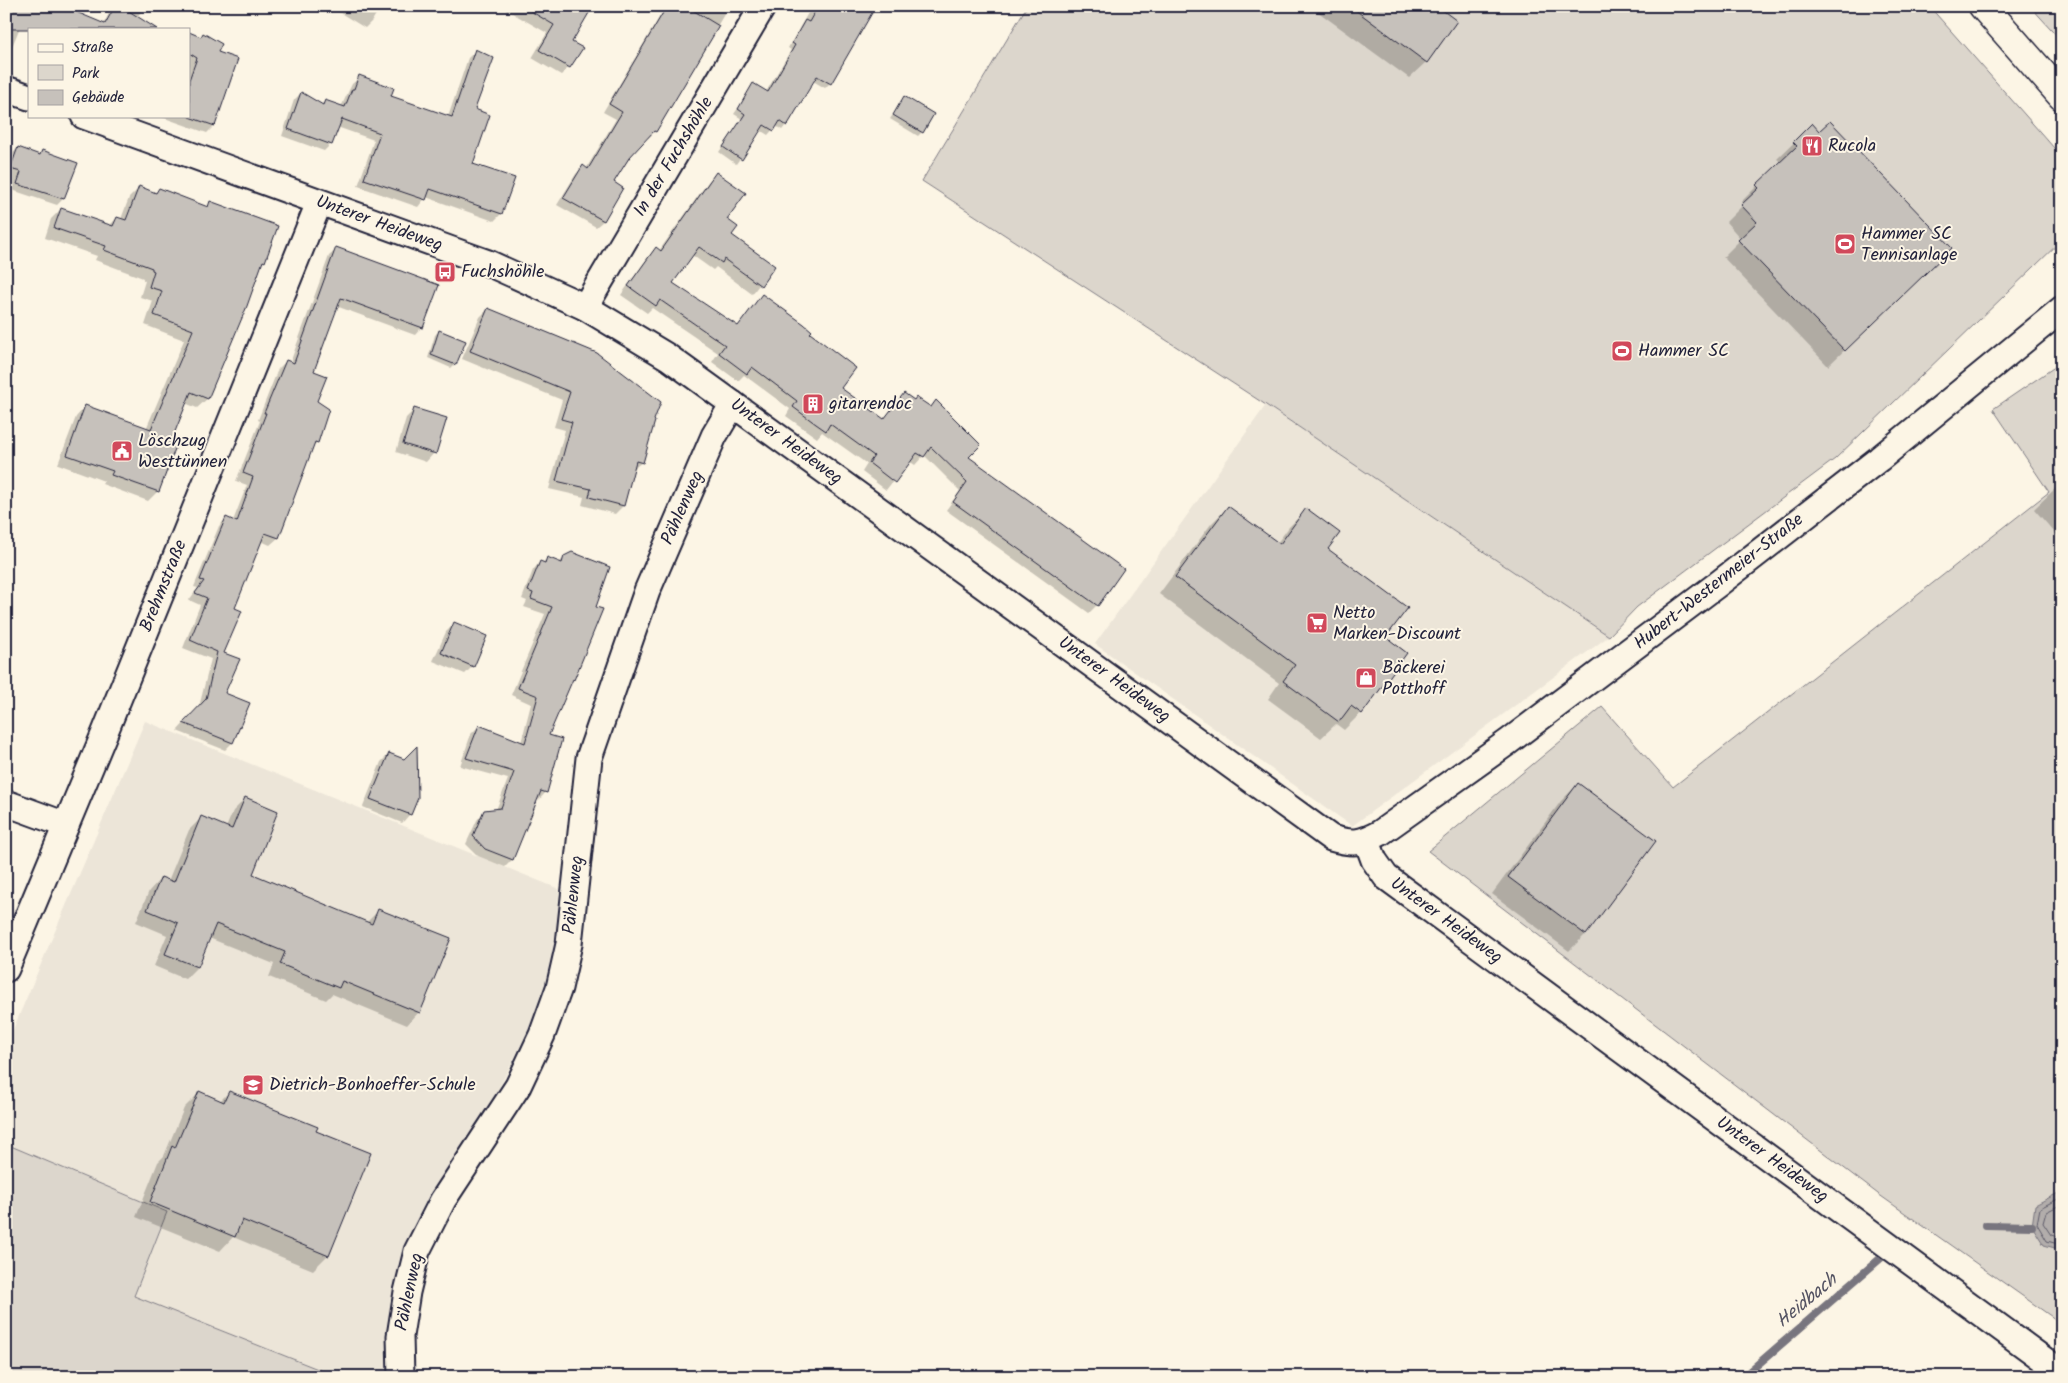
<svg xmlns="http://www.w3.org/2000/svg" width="2068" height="1383" viewBox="0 0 2068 1383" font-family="Kalam,sans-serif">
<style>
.built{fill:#ece5d8}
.green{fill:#dcd6cc;stroke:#7f7c84}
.water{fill:#b2adab;stroke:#78757e}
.shadow{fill:#0003}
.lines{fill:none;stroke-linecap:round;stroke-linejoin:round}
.shore{stroke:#5c5a68;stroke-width:1}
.stream{stroke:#78757e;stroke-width:8}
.building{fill:#c6c1bb;stroke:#22223b}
.minor-casing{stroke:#22223b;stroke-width:29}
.secondary-casing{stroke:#22223b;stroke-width:31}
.minor{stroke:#fcf5e5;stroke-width:25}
.secondary{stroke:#fcf5e5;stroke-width:28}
.labels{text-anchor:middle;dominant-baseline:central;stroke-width:4;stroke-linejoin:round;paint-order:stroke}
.poi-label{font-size:18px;fill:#22223b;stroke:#fcf5e5;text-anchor:start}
.street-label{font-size:18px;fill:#22223b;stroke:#fcf5e5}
.water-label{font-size:19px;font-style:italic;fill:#545362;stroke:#fcf5e5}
</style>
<rect width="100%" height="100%" fill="#fcf5e5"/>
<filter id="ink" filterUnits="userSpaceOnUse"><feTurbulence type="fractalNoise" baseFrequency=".02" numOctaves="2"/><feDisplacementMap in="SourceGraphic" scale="10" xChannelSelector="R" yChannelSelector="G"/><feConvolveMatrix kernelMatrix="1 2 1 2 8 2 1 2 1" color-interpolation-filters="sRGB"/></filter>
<g filter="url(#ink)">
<g class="built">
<polygon points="1266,405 1609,636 1352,826 1095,644"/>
<polygon points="145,721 559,889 557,947 529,1029 481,1123 411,1244 393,1377 338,1377 134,1296 167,1212 6,1144 6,1046"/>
</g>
<g class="green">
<polygon points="1027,6 1929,6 2062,157 2062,240 1835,459 1637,607 1609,636 1266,405 922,181"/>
<polygon points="2030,6 2062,6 2062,41"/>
<polygon points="2062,362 2062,1324 1878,1194 1428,851 1602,707 1673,787 2049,492 1993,409"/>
<polygon points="6,1144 167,1212 134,1296 338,1377 6,1377"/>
</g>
<polygon class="water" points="2062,1191 2062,1250 2044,1245 2032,1226 2035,1205"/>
<g class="shadow">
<polygon points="6,6 103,25 113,6 144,6 137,18 154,29 22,22 9,54 6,57"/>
<polygon points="329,6 381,6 372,21 365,28"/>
<polygon points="500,6 592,6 570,42 569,67 561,75 532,58 547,33"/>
<polygon points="666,6 729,6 655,131 648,138 646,137 636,149 612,183 622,189 603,221 596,227 557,205 576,174 583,167 586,169 616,119 603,112"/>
<polygon points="812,6 876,6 830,83 825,88 813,81 786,125 782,130 776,126 768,135 760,130 736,164 719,152 742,119 734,114 754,85 766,92 791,50 788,48"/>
<polygon points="1310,6 1435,6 1426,62 1409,78"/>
<polygon points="189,33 200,38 203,35 216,53 214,126 207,133 159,116 189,116"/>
<polygon points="475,51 472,165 501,214 494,221 426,197 418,207 358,186 374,140 337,127 331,144 324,151 282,136 294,100 301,93 321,105 325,101 341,107 352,84 360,77 389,97 448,117 468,58"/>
<polygon points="904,98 922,132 918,136 890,119"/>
<polygon points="1812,125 1934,264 1828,366 1723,257 1741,239 1726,222 1743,205 1741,202 1781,162 1777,159"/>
<polygon points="18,148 38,156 42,151 63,199 57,205 6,188 6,171 12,154"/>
<polygon points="716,174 730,235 773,267 752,294 716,267 713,270 692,255 671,283 737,327 762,296 808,334 840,388 883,420 904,394 913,401 929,408 936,402 967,458 1097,605 1089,613 946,510 960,491 924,455 915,465 909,461 886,490 862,472 867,464 822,432 817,438 786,416 790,409 744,375 738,381 712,362 718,353 652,308 647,313 621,295 648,257 656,249 659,251 708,182"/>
<polygon points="139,188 154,194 159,189 206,207 211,203 264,261 260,265 246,306 207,399 197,408 185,403 169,445 158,491 148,501 102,484 104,481 58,464 76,417 85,407 146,429 184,340 145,325 153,301 140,297 145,281 143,280 143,278 95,260 97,256 45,238 51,219 61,209 109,226 117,218 121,219 129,198"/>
<polygon points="337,249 422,327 415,335 336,306 313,372 317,442 311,448 278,538 270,545 261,541 233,609 223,654 224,693 232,743 225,750 177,731 199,707 211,659 183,648 200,605 189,600 198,588 194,587 219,526 226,519 233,521 247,485 236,481 260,421 258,420 278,369 286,361 290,363 329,256"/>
<polygon points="488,309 653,420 642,462 632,470 623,506 615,514 582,505 584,497 549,489 565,430 554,427 562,400 462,359 480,317"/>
<polygon points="439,331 455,364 451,368 428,358 435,335"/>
<polygon points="415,409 434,453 426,462 396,452 406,418"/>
<polygon points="2062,482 2062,541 2034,509"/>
<polygon points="1228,507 1277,543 1289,527 1306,510 1326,549 1384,638 1361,713 1344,730 1336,724 1321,738 1268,699 1279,683 1159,594 1211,524"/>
<polygon points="565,557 594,607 573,679 570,683 547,736 546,792 539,800 537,799 512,860 505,867 478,856 466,844 477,820 484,812 496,810 508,779 460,766 471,734 479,726 521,743 531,704 511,695 545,614 524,607 527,601 522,599 533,570 540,562 543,563 547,558 559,563"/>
<polygon points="454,624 473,666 465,674 433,661 446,632"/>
<polygon points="389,754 410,814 402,823 363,807 381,762"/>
<polygon points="1578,784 1586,934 1569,951 1492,894 1561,801"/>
<polygon points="245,799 251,875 366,923 379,910 419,1012 407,1025 332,994 326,1000 269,977 274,964 209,938 197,967 185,979 154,966 167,935 136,922 149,891 161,878 168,881 189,830 201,818 226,828 233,811"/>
<polygon points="229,1092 315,1131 328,1255 313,1270 233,1237 220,1251 136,1217 158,1162 164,1156 184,1108 199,1093 220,1101"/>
</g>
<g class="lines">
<g class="shore">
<polyline points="2062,1197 2040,1208 2037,1224 2047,1241 2062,1245"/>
<polyline points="2062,1204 2046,1212 2043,1223 2051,1235 2062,1238"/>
</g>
<g class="stream">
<polyline points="1986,1225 2032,1226"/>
<polyline points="1743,1377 1889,1251"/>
</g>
</g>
<g class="building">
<polygon points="6,6 62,6 105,24 115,6 121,6 157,29 6,29"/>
<polygon points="522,6 593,6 572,42 583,48 570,68 539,50 554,25"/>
<polygon points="667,6 686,6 719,26 656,132 654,131 629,158 614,182 623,188 604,221 563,198 583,165 588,169 622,112 609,104"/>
<polygon points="818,6 876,6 831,84 817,76 787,126 780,121 774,131 764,125 742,160 723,147 745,114 738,109 753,83 768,92 795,45 792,43 805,20 809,22"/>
<polygon points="1350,6 1437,6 1457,21 1427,63"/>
<polygon points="189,32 201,37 203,33 222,44 218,52 238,59 215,126 189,117 189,80 197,58 189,53"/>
<polygon points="475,49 494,58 475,109 490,115 473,164 515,178 502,214 430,189 426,200 364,179 380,133 342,119 332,145 288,129 301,92 323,105 325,100 345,107 352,89 354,89 359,75 394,88 391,96 452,117"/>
<polygon points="904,96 934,114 923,133 893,115"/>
<polygon points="1830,121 1952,248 1845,351 1738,240 1757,222 1741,205 1759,188 1756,185 1797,146 1793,142 1812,123 1819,131"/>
<polygon points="18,147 40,155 42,150 78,163 64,199 17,184 21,172 10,169"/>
<polygon points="716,172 746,193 727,219 738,227 732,235 775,266 761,286 724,259 722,263 699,247 673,283 738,326 762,294 804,324 812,331 810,333 856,368 841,388 884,419 904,393 914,400 916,397 931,407 936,400 981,445 969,457 1124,569 1098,606 953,502 967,482 931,447 924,457 917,453 895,483 869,463 874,456 830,424 826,431 816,424 793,407 797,401 752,367 747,374 719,353 725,345 660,300 656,306 628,286 656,247 661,251"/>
<polygon points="139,186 156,193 159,188 208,207 210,201 278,226 265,262 263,261 247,306 208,399 191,392 170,444 176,446 159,492 111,475 113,471 67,455 85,405 151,429 193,330 154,315 162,291 149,287 154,271 152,270 152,268 104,250 106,246 54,228 61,208 113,226 117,217 126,220"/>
<polygon points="336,247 439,285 423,328 341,298 314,371 327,376 317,401 329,409 318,443 315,442 279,538 265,533 235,608 242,611 224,653 240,659 225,693 250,703 233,743 183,723 206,699 217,652 190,640 207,598 195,593 204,581 200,580 226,517 237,522 253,477 243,473 266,413 264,413 286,360 294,363"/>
<polygon points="488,308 597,353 661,402 654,420 655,421 643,463 636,461 624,506 589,497 591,489 556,481 572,422 561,419 570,392 470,351"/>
<polygon points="439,330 466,341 456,365 431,355"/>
<polygon points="414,408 447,418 436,454 403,444"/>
<polygon points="1228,506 1280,544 1306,508 1340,533 1328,549 1408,608 1386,637 1407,653 1362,714 1351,706 1339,722 1283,681 1295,665 1175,577"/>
<polygon points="572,552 610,567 596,607 603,609 574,680 573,679 549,735 562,739 547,793 541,791 513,860 485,849 473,836 484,810 501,808 514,772 466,758 479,725 525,743 538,696 518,688 552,607 531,599 533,593 528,591 540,561 545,563 547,557 562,563 564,556"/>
<polygon points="454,622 487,636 474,667 441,653"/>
<polygon points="417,746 418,798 411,815 370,799 389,753 404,759"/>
<polygon points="1578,783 1656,841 1586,935 1508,877"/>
<polygon points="245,797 278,811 253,874 372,924 378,909 451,938 420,1013 342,981 339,988 280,964 285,952 216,924 198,967 165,954 178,923 147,910 161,877 174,882 201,816 232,829"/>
<polygon points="199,1091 224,1102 229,1091 318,1127 316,1131 371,1153 329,1256 242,1220 235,1237 150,1202 172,1146 175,1148"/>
</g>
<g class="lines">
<g class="minor-casing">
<g id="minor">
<polyline points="6,89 29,97"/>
<path d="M 84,116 L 452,250 L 488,263 L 585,307 L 668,357 L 1331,838 C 1352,844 1360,844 1380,833 L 1508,742 L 1718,584 L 1879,459 L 2062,309"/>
<polyline points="585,307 763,6"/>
<polyline points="6,803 66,825"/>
<polyline points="1367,841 1374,860 1386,877 2062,1373"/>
<polyline points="6,969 105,732 319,203"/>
<polyline points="401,1377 400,1336 407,1292 417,1251 443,1200 518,1086 542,1035 559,988 569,944 589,758 647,591 714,436 733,404"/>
</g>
</g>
<g class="secondary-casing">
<polyline id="secondary" points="1983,6 2062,96"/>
</g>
<use href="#minor" class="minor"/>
<use href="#secondary" class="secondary"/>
</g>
</g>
<defs>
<g id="restaurant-square" transform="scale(1.125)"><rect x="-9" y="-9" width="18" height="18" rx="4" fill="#d1495b" stroke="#fcf5e5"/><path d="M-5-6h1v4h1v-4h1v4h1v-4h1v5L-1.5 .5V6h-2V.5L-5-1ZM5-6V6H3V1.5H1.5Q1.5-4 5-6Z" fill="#fff"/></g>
<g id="stadium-square" transform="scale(1.125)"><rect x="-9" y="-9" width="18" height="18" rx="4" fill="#d1495b" stroke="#fcf5e5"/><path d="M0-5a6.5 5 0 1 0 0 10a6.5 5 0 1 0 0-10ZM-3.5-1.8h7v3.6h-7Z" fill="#fff"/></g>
<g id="bus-square" transform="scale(1.125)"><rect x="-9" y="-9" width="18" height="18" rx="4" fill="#d1495b" stroke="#fcf5e5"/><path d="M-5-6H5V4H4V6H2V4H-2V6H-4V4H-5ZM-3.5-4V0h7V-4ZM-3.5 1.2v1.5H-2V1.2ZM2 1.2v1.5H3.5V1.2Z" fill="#fff"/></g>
<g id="building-square" transform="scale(1.125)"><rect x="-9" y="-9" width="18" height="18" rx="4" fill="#d1495b" stroke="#fcf5e5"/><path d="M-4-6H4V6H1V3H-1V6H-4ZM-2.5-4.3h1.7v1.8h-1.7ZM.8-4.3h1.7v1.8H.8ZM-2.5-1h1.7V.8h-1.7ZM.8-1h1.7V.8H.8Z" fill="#fff"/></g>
<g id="civic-square" transform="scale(1.125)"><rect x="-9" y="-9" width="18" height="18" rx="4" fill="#d1495b" stroke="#fcf5e5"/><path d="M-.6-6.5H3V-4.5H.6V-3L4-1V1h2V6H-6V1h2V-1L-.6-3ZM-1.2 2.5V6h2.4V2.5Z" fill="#fff"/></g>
<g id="supermarket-square" transform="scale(1.125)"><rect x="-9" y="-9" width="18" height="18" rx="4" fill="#d1495b" stroke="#fcf5e5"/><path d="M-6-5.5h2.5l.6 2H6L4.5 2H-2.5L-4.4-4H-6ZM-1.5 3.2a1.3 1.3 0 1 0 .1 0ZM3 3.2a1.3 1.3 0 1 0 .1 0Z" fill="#fff"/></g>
<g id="shop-square" transform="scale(1.125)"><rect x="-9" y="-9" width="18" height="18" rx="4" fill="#d1495b" stroke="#fcf5e5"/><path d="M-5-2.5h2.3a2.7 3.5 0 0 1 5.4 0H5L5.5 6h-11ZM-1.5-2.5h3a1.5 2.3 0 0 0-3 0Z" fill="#fff"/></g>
<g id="school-square" transform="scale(1.125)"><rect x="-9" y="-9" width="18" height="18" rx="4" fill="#d1495b" stroke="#fcf5e5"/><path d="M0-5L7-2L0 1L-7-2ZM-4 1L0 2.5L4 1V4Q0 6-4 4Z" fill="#fff"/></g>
</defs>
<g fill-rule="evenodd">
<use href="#restaurant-square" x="1812" y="146"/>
<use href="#stadium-square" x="1845" y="244"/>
<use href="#bus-square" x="445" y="272"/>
<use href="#stadium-square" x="1622" y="351"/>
<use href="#building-square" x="813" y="404"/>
<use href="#civic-square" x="122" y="451"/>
<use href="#supermarket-square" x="1317" y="623"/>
<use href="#shop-square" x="1366" y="678"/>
<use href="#school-square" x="253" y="1085"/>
</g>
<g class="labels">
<g class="poi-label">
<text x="1828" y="146">Rucola</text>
<text x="1861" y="234">Hammer SC<tspan x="1861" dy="21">Tennisanlage</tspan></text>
<text x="461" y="272">Fuchshöhle</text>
<text x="1638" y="351">Hammer SC</text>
<text x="829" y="404">gitarrendoc</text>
<text x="138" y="441">Löschzug<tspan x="138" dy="21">Westtünnen</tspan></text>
<text x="1333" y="613">Netto<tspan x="1333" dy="21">Marken-Discount</tspan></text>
<text x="1382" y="668">Bäckerei<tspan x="1382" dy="21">Potthoff</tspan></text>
<text x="269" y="1085">Dietrich-Bonhoeffer-Schule</text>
</g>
<g class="street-label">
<text transform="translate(674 157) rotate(-59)">In der Fuchshöhle</text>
<text transform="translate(379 224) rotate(20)">Unterer Heideweg</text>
<text transform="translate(786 442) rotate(36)">Unterer Heideweg</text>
<text transform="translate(683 508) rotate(-66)">Pählenweg</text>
<text transform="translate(1719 582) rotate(-38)">Hubert-Westermeier-Straße</text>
<text transform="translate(164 586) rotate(-68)">Brehmstraße</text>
<text transform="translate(1114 680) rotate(36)">Unterer Heideweg</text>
<text transform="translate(574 895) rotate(-84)">Pählenweg</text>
<text transform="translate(1446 921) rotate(36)">Unterer Heideweg</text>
<text transform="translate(1772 1160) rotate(36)">Unterer Heideweg</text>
<text transform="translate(410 1292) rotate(-78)">Pählenweg</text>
</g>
<g class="water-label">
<text transform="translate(1807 1301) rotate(-40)">Heidbach</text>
</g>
</g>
<rect width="2068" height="1383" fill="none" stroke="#fcf5e5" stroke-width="25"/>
<rect x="12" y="12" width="2043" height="1358" fill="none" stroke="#22223b" stroke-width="2" filter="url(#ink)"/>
<rect x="28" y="28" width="162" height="90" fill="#fcf5e5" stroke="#a5a1a1"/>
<rect x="38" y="44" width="25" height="8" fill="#fcf5e5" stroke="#a5a1a1"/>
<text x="72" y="52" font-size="15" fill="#22223b">Straße</text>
<rect x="38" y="65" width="25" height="15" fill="#dcd6cc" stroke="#a5a1a1"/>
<text x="72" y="78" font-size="15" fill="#22223b">Park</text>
<rect x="38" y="90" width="25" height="15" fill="#c6c1bb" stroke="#a5a1a1"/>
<text x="72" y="102" font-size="15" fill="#22223b">Gebäude</text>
</svg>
